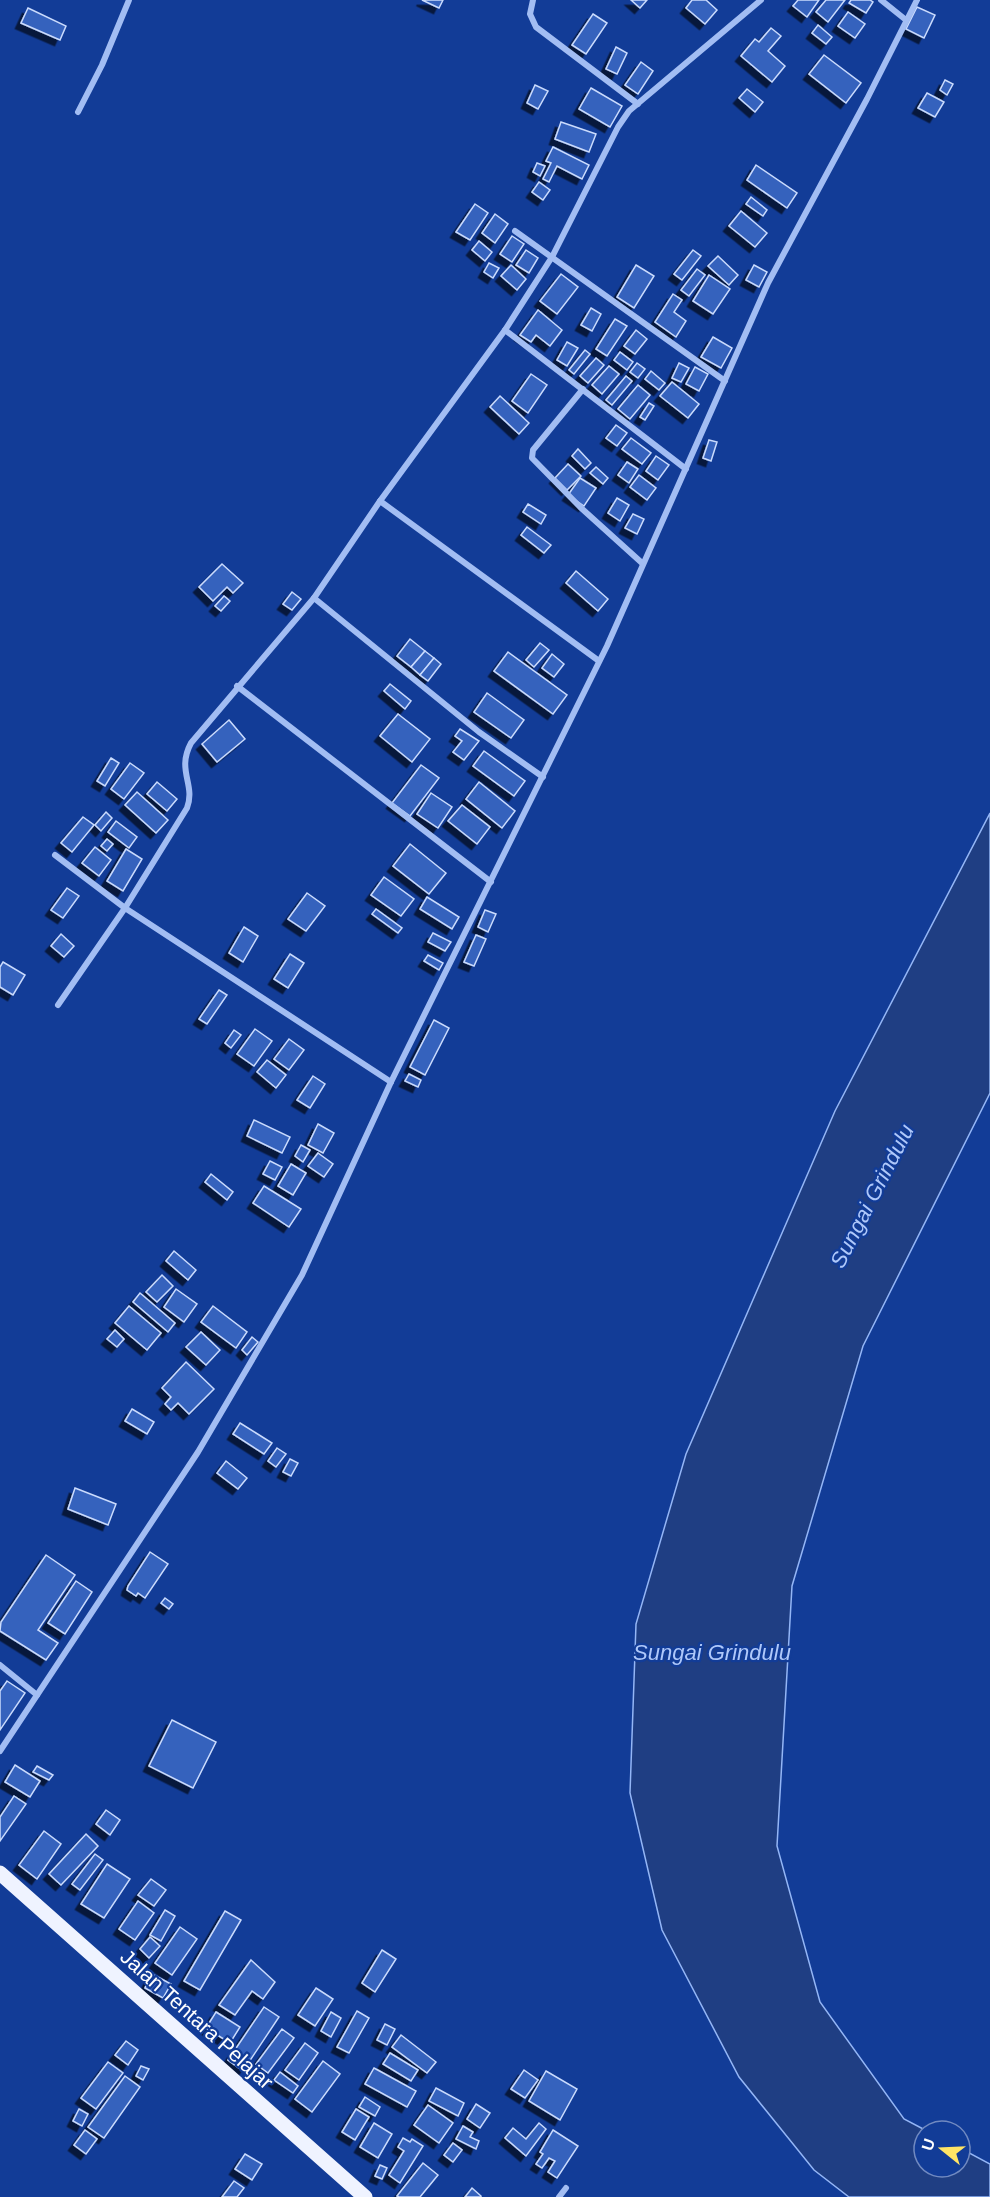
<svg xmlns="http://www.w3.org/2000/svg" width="990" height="2197" viewBox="0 0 990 2197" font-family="Helvetica,sans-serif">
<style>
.water{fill:#1f3e83;stroke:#94b6f6;stroke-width:1.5}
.building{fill:#3662bd;stroke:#cadbfd;stroke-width:1.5;filter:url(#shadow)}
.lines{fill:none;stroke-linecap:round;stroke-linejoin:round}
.minor{stroke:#a2bdf3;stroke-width:6}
.primary{stroke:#eff3ff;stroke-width:15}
.labels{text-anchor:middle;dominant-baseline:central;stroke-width:4.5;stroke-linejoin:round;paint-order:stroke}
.street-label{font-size:21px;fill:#fff;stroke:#123c97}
.water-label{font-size:22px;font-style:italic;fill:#afc8fa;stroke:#123c97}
</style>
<defs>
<filter id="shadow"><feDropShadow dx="-5.5" dy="5.5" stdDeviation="0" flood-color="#0009"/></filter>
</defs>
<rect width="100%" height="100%" fill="#123c97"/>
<polygon class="water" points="990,813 990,1093 863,1346 792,1586 777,1846 820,2002 904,2119 927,2131 924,2131 924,2167 960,2167 960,2148 990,2164 990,2197 849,2197 814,2170 739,2077 662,1930 630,1793 636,1624 686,1454 835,1111"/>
<g class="building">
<polygon points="422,0 443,0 439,8"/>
<polygon points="631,0 647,0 640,8"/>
<polygon points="692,0 706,0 717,10 705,24 686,8"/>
<polygon points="798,0 819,0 807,17 793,6"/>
<polygon points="826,0 845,0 828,22 816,12"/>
<polygon points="851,0 870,0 873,2 866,13 849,3"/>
<polygon points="917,7 935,15 924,38 906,29"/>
<polygon points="28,8 66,26 60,40 21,23"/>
<polygon points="848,12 865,24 855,38 838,26"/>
<polygon points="593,14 607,23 586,54 572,45"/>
<polygon points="818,25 832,37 826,44 812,33"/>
<polygon points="771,28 781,36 768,51 785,66 772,82 741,56 755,39 759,42"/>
<polygon points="616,47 627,53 617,74 606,69"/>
<polygon points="824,55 861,83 846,103 809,74"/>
<polygon points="641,62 653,71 638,94 625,85"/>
<polygon points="945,80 953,84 947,95 940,90"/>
<polygon points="535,85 548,91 538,109 527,103"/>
<polygon points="591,88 622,106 610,127 579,109"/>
<polygon points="747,89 763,102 755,112 739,98"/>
<polygon points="927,93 944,102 935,117 918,108"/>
<polygon points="561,122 596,134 589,152 555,139"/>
<polygon points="553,147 589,165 582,179 557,166 549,182 543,179 551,163 546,161"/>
<polygon points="537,163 545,166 540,176 533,172"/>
<polygon points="756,165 797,193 787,208 747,180"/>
<polygon points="539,182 550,190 543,200 532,192"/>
<polygon points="751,197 767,210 763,216 746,204"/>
<polygon points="475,204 488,213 470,240 456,232"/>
<polygon points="741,211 767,233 755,247 729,226"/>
<polygon points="495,214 508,224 495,243 482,233"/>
<polygon points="512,236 524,244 512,262 500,254"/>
<polygon points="479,241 492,252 485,261 472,250"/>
<polygon points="526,250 538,258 529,273 516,265"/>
<polygon points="693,250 701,256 682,280 674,274"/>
<polygon points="718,256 738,275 729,285 708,266"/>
<polygon points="489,263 499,268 493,278 484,272"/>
<polygon points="511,265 526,279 517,290 501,276"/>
<polygon points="636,265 654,276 634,308 617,297"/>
<polygon points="754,265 767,272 759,287 746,280"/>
<polygon points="697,269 705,275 689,296 681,290"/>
<polygon points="561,274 578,287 557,314 540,301"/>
<polygon points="709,275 730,289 713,314 693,301"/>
<polygon points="673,294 682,300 674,312 686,321 676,337 655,322"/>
<polygon points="591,308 601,314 592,331 581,325"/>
<polygon points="538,310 562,330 550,346 536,335 531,342 520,335"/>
<polygon points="615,319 627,326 607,356 596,349"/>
<polygon points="636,330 647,339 635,354 624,346"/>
<polygon points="713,337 732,348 721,368 701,357"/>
<polygon points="567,342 578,348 567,366 557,360"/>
<polygon points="585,350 590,354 574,374 569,370"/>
<polygon points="620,352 633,362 627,370 614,360"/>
<polygon points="596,358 604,365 588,383 580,376"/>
<polygon points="637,363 645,369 638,378 630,372"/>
<polygon points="679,363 689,368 681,382 672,378"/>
<polygon points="609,366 619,374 602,394 592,385"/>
<polygon points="695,367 708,374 699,391 686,384"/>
<polygon points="651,371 665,383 659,390 645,379"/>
<polygon points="531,374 547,385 528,413 512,401"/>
<polygon points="626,376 632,381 612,405 606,400"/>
<polygon points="672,382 699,404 688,418 660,396"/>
<polygon points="638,385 650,395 630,419 618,409"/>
<polygon points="500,396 529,423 519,434 490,407"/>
<polygon points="649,403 654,406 645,420 640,417"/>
<polygon points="616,425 627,433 617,446 606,438"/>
<polygon points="631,438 651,453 642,464 622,449"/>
<polygon points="709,440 717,442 711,461 703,458"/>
<polygon points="578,449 591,463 585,469 572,456"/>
<polygon points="656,456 669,465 658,480 646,471"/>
<polygon points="627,462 638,469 629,483 618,475"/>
<polygon points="568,464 581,476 567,490 555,478"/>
<polygon points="596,467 608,478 603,484 590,473"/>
<polygon points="639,475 656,488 647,500 630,487"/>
<polygon points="580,478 596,488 584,506 568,495"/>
<polygon points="617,498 629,505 620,521 608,513"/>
<polygon points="528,504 546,515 541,524 523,512"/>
<polygon points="633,514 644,519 637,534 625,528"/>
<polygon points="527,527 551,545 544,553 521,535"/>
<polygon points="222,564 243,583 233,593 227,587 213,601 199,587"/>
<polygon points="576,571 608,599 598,611 566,583"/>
<polygon points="292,592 301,599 292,610 283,604"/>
<polygon points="224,596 230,601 221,611 215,606"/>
<polygon points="410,639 425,651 411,667 397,656"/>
<polygon points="540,643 549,650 534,667 526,660"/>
<polygon points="425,651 434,658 420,675 411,667"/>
<polygon points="508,652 567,695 553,714 494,671"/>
<polygon points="552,654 564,664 554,677 542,668"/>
<polygon points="434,658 441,664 428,681 420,675"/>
<polygon points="390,684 411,701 405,709 384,691"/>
<polygon points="487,693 524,720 511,738 474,712"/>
<polygon points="398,714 430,739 412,762 380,736"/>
<polygon points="229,720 245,739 217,762 202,744"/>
<polygon points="460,729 479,741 464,760 453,752 462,741 455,736"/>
<polygon points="484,751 525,781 514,796 473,766"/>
<polygon points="111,758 119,763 105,786 97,781"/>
<polygon points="130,763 144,773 124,799 111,789"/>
<polygon points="421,765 439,778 410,816 392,803"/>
<polygon points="157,782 177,799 167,811 147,794"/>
<polygon points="479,782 515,811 502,828 466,799"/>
<polygon points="137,792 168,820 156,833 125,805"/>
<polygon points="431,793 452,807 438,828 417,814"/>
<polygon points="462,805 490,827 477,844 448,821"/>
<polygon points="106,812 112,818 101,831 95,825"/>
<polygon points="83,817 94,825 72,852 61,843"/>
<polygon points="116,821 137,837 129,848 108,832"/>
<polygon points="107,839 113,844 107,851 101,846"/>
<polygon points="410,844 446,873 429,894 393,866"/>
<polygon points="95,847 111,860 99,876 82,863"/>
<polygon points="126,849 142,859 123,891 107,881"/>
<polygon points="384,877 414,899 401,916 371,895"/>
<polygon points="67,888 79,896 63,918 51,910"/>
<polygon points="307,893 325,906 306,931 288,919"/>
<polygon points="427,897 459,917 452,929 420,909"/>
<polygon points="376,909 402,928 398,933 372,914"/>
<polygon points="485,910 496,914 488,932 478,927"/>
<polygon points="244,927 258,936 243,962 229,953"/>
<polygon points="433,933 451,942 445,951 428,942"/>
<polygon points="61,934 74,946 64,957 51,946"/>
<polygon points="476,935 486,939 474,966 464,962"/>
<polygon points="290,954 304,963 288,988 274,979"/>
<polygon points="428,955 443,963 439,970 424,961"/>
<polygon points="3,962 25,975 13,995 0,987 0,967"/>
<polygon points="219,990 227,995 207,1024 199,1019"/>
<polygon points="434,1020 449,1028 425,1075 410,1067"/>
<polygon points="255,1029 272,1041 254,1066 237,1054"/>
<polygon points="234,1030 241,1035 231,1048 225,1043"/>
<polygon points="289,1039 304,1050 289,1070 274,1059"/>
<polygon points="267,1060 286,1075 276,1088 257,1072"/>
<polygon points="409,1074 421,1080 418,1087 405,1081"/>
<polygon points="313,1076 325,1084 310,1108 297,1100"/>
<polygon points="254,1120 290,1137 282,1153 247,1136"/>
<polygon points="318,1124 334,1133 323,1153 308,1145"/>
<polygon points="301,1145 310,1150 303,1162 295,1156"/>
<polygon points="318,1153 333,1164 324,1177 308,1166"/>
<polygon points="270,1161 282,1167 275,1180 263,1174"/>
<polygon points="291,1164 306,1173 293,1195 278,1186"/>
<polygon points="211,1174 233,1192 227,1200 205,1182"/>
<polygon points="264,1186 301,1209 289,1227 253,1203"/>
<polygon points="174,1251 196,1270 188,1280 166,1261"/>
<polygon points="162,1275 173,1286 157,1302 146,1292"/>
<polygon points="176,1289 197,1304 184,1322 164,1307"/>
<polygon points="140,1293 175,1323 168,1332 133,1302"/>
<polygon points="129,1306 161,1333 147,1350 115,1323"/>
<polygon points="213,1306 247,1332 236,1348 201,1322"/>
<polygon points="115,1330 124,1339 117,1347 107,1339"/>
<polygon points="201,1332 220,1350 206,1365 186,1347"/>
<polygon points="252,1337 258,1342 247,1355 242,1350"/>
<polygon points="186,1362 214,1389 189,1414 178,1403 171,1410 165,1404 171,1397 162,1388"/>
<polygon points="132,1409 154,1422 147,1434 125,1421"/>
<polygon points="240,1423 272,1443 264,1454 233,1434"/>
<polygon points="277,1448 286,1454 276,1467 268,1461"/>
<polygon points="290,1459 298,1463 291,1476 283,1472"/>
<polygon points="226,1461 247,1478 238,1489 217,1473"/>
<polygon points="75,1488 116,1504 108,1525 68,1509"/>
<polygon points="150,1552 168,1564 145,1598 138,1593 136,1596 127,1590 128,1586"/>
<polygon points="46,1555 75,1575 38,1630 58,1643 46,1660 0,1631 1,1622"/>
<polygon points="76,1581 92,1592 65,1634 48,1623"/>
<polygon points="165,1598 173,1604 169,1609 161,1603"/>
<polygon points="7,1681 25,1693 0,1730 0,1691"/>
<polygon points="172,1720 216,1742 193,1788 149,1766"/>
<polygon points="15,1765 40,1781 30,1797 5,1782"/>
<polygon points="37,1766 53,1775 49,1780 33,1772"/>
<polygon points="14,1796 26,1804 0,1841 0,1817"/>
<polygon points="106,1810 120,1820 110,1835 96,1824"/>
<polygon points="44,1831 61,1844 37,1879 19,1865"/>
<polygon points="86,1834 98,1846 61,1885 49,1874"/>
<polygon points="95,1854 103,1860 80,1890 72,1884"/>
<polygon points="107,1864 130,1879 104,1918 81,1904"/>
<polygon points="151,1879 166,1890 154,1906 138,1895"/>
<polygon points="138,1901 154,1913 135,1940 119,1929"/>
<polygon points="165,1910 175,1916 161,1941 150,1935"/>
<polygon points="225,1911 241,1920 200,1990 184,1981"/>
<polygon points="180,1927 197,1939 172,1975 155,1963"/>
<polygon points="150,1937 160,1946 149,1958 140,1949"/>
<polygon points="382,1950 396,1959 375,1992 362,1983"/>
<polygon points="251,1960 275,1982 263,1999 252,1991 235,2015 219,2005"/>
<polygon points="152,1974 171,1984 163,1998 145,1988"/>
<polygon points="316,1988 333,1999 315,2026 298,2015"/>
<polygon points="264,2007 279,2017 243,2071 228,2060"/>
<polygon points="357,2011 369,2018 349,2053 337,2047"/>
<polygon points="216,2012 240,2027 230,2043 206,2028"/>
<polygon points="331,2012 341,2018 331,2037 321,2031"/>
<polygon points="385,2024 395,2029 387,2045 377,2040"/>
<polygon points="282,2029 294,2038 268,2073 256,2064"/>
<polygon points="401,2035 436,2062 427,2073 392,2047"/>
<polygon points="126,2041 138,2050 128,2065 115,2055"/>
<polygon points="305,2043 318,2053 299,2080 285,2070"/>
<polygon points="390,2053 418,2070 411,2081 383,2064"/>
<polygon points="323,2061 340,2074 312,2112 295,2099"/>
<polygon points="108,2062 123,2073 96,2109 81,2098"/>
<polygon points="141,2066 149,2069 143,2080 136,2076"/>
<polygon points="374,2068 416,2091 407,2107 365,2084"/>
<polygon points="524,2070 538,2080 525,2098 511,2089"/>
<polygon points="546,2071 577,2089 560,2120 529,2101"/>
<polygon points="280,2072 298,2086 293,2093 274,2080"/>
<polygon points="125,2076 140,2087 104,2138 88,2127"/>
<polygon points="436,2088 464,2103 458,2116 429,2101"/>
<polygon points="365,2097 380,2107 375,2116 359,2107"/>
<polygon points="476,2104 490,2113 480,2128 467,2119"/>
<polygon points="428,2105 453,2123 439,2143 414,2125"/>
<polygon points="79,2109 88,2114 82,2126 73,2121"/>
<polygon points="356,2109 369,2117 355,2140 342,2132"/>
<polygon points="374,2123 392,2134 378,2158 360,2147"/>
<polygon points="539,2123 546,2129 526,2156 505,2138 513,2128 526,2139"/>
<polygon points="463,2126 473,2132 470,2137 479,2141 476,2149 456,2139"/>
<polygon points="85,2130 97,2139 86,2154 74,2145"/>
<polygon points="553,2130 578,2146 557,2178 548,2172 555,2161 549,2158 542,2168 536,2164 543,2154 540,2152"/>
<polygon points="403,2138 410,2142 412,2139 423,2146 400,2183 389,2175 404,2151 398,2147"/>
<polygon points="453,2143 462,2150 453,2162 444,2155"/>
<polygon points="245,2154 262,2164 252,2180 235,2169"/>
<polygon points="423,2163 438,2175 420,2197 399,2197 397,2196"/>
<polygon points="380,2165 387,2168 382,2179 375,2176"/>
<polygon points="234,2181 244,2188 237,2197 222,2197"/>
<polygon points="472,2188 481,2196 481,2197 465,2197"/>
</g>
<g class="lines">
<g class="minor">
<polyline points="533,0 530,14 536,27 638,104"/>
<polyline points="881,0 906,20"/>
<polyline points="78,112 102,65 129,0"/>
<polyline points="515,231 725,381"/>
<polyline points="505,330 686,469"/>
<polyline points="583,389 533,450 532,458 580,507 642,563"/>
<polyline points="380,501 599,661"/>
<polyline points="314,598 479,732 543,777"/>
<polyline points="237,686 491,882"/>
<polyline points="55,855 125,908 391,1082"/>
<path d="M 58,1005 L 125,908 L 187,808 C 196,784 176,771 191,743 L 314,598 L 380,501 L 505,330 L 552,257 L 618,127 L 629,111 L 761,0"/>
<polyline points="0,1665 37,1695"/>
<polyline points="0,1751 198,1452 302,1275 391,1082 607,646 768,283 867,99 917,0"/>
<polyline points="559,2197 566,2188"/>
</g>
<polyline class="primary" points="0,1873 365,2197"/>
</g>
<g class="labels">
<g class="street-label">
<text transform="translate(197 2019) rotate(42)">Jalan Tentara Pelajar</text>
</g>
<g class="water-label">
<text transform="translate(872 1196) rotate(-63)">Sungai Grindulu</text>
<text x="712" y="1652">Sungai Grindulu</text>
</g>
</g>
<g transform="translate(942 2149) rotate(288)"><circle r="28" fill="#123c97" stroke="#718ac1" stroke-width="1.5"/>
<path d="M0-4.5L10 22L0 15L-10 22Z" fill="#ffe465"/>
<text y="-9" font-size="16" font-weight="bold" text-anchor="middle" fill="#ffffff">U</text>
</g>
</svg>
